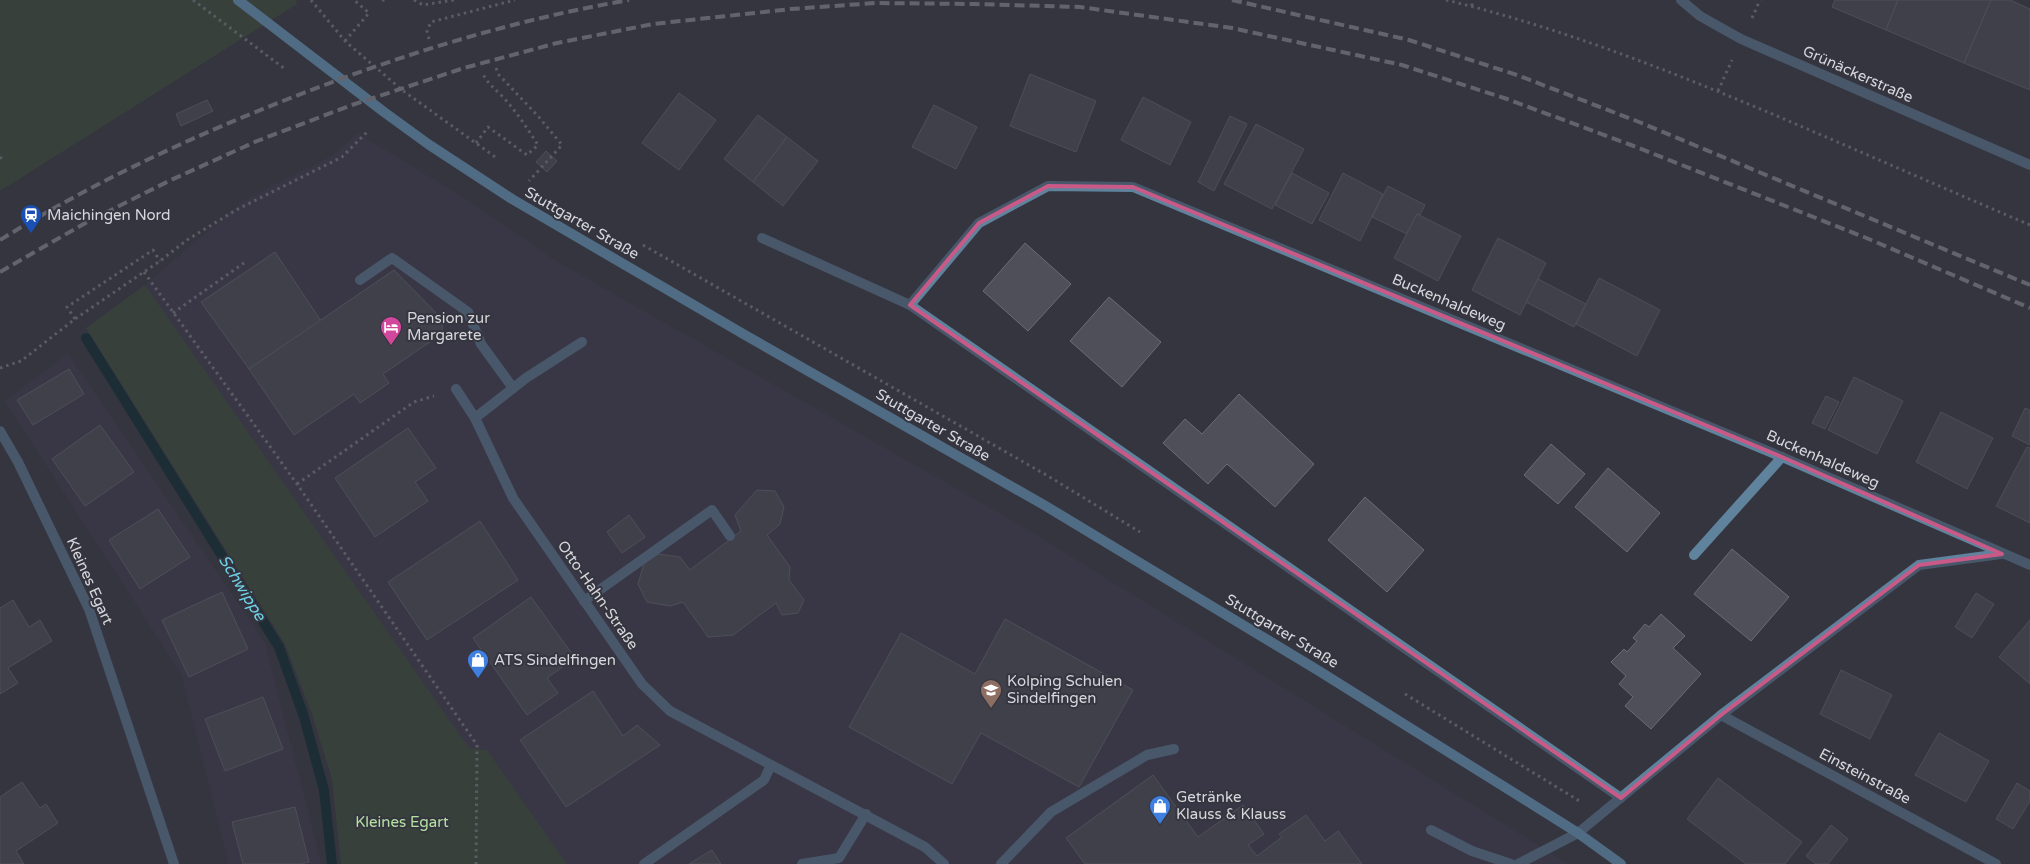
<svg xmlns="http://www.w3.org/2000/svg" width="2030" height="864" viewBox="0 0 2030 864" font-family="'Varela Round',sans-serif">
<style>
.industrial{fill:#3f3b4c}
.green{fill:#3c4f35}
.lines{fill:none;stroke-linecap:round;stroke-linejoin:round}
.stream{stroke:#01242a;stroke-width:10}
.building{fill:#4f4f59;stroke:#6c6c77}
.path{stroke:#898991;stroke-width:3;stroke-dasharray:2.5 4;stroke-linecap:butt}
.lane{stroke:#5f839d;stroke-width:10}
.street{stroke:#5f839d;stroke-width:10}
.secondary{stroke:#72aed7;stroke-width:10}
.rail{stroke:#9c9ca3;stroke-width:4;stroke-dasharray:10 5;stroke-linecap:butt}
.marked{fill:none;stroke:#c95a88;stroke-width:4;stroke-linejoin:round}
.labels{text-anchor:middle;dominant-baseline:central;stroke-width:4;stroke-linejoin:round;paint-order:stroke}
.street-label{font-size:15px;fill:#d6d6dc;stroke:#35353f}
.poi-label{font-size:15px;fill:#d6d6dc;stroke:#35353f;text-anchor:start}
.park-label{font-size:15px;fill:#b4e0a1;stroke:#35353f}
.water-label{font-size:16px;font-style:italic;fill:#6fd2e6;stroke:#35353f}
</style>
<rect width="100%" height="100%" fill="#35353f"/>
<g class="industrial">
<polygon points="357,133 456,193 559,263 1020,525 1568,864 567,864 487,750 469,748 145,285 245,200 334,155"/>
<polygon points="68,354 265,643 321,864 229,864 182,675 5,401"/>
</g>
<g class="green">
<polygon points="0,0 296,0 297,4 0,191"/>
<polygon points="145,285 469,748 487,750 567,864 341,864 332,779 312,714 285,644 86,328"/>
</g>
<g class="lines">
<polyline class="stream" points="86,338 279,647 304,717 324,790 332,864"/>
</g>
<g class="building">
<polygon points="1835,0 1898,0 1886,30 1832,7"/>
<polygon points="1898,0 1991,0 1964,63 1886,30"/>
<polygon points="1991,0 2010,0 2030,9 2030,90 1964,63"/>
<polygon points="1030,74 1096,101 1076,152 1010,126"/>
<polygon points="679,93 716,120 679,170 642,143"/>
<polygon points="1143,97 1191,122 1170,165 1121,140"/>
<polygon points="207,100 213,111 181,126 176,114"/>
<polygon points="934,105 977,127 956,169 912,147"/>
<polygon points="758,115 787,137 753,182 724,159"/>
<polygon points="1230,116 1247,124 1214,191 1198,182"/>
<polygon points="1256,124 1304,149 1272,209 1224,184"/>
<polygon points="787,137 818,161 783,206 753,182"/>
<polygon points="546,151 557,161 547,172 536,162"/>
<polygon points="1292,173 1329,193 1312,224 1275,205"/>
<polygon points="1343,173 1383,194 1360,241 1319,220"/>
<polygon points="1388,186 1425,205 1420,215 1417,214 1407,234 1372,217"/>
<polygon points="1417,214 1461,236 1438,281 1394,258"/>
<polygon points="1498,238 1546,263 1520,315 1472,290"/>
<polygon points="1025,243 1071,284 1028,331 983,291"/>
<polygon points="275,252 321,321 249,369 201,302"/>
<polygon points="394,270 441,318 443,333 383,374 389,383 360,403 354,394 294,435 249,369"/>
<polygon points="1599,278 1660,310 1637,356 1576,324"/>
<polygon points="1538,279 1586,304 1574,327 1526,302"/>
<polygon points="1109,297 1161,342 1122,387 1070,341"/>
<polygon points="69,369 84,394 33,425 17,400"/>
<polygon points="1854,377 1903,401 1877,454 1828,430"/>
<polygon points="1239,394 1314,464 1275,507 1227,464 1208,484 1163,443 1185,419 1202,434"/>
<polygon points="1826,396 1839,402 1825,429 1812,423"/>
<polygon points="2025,408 2030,410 2030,445 2012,436"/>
<polygon points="1941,412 1993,438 1967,489 1916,462"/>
<polygon points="100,425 134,472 85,506 52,459"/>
<polygon points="408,428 436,468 415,482 428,501 375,537 335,478"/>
<polygon points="1551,444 1585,474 1558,504 1524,475"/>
<polygon points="2027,447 2030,448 2030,523 1996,506"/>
<polygon points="1608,468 1660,513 1627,552 1575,507"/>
<polygon points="757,490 775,491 784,507 780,524 767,535 790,567 789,580 804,600 798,613 782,615 776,603 733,635 708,637 683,602 670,606 647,602 638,584 645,560 658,554 680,557 690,570 741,531 735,515"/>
<polygon points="1365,497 1424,550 1387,592 1328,540"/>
<polygon points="158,509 190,557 140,589 109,540"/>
<polygon points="629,515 645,537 622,553 607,532"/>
<polygon points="480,521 518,580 427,640 388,582"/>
<polygon points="1732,549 1789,597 1751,641 1694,594"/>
<polygon points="222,592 248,649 189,677 162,620"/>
<polygon points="1976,593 1994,604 1972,638 1955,627"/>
<polygon points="531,597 575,658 547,678 558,693 527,715 473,638"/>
<polygon points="13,600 29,627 40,620 52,641 8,668 18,683 0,694 0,608"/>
<polygon points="1661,614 1685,636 1673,648 1701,674 1651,729 1625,706 1633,697 1619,684 1626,676 1611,662 1624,649 1627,652 1637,641 1633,638 1645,624 1649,627"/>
<polygon points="1005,619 1133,690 1079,787 981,733 952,784 849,727 901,633 975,674"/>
<polygon points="2030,620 2030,684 1999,657"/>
<polygon points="1841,670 1892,695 1870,739 1820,714"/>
<polygon points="593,691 623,736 637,725 660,745 566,807 520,740"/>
<polygon points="263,697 283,749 225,771 205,719"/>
<polygon points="1939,733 1989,761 1966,802 1915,775"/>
<polygon points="1153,775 1198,837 1243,805 1264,834 1248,845 1257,856 1282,837 1279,834 1306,815 1325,841 1338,831 1362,864 1085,864 1066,838"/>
<polygon points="1718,778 1802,842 1785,864 1746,864 1687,819"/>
<polygon points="22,782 40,808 46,804 58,823 16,851 24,864 0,864 0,797"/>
<polygon points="2017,783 2030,791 2030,801 2013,829 1996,819"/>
<polygon points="295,807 309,862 300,864 243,864 232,822"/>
<polygon points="1831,825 1848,839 1828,864 1816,864 1806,856"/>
<polygon points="712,850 721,864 689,864"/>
</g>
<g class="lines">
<g class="path">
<polyline points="193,0 285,69"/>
<polyline points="311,0 345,41 402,90 498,159"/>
<polyline points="382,0 385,0"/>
<polyline points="414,0 423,5 454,0"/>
<path d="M 1446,0 C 1562,28 1673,72 1784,119 C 1866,154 1948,190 2030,225"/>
<polyline points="1472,6 1472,0"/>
<polyline points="1752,18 1760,0"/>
<polyline points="429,39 427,31 431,22 515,0"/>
<polyline points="345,41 369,13 354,0"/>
<polyline points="496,68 499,75 538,116 562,145 529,181"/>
<polyline points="1718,91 1732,60"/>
<path d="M 476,143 L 488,127 L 527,155 L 538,145 C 527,128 516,111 502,96 C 494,88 487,83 482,72"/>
<polyline points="0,157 3,160"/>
<polyline points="643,245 1048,476 1140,532"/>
<polyline points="144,272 297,484 477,745 476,864"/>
<polyline points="173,313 244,263"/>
<polyline points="75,319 67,307 153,250 160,261"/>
<polyline points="0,368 21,361 75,319 160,261 187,240 236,210 342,157 369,130"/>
<polyline points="297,484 414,402 434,396"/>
<polyline points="1405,694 1581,802"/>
</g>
<g class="lane">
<polyline points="360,280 392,258 468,312 481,344 513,388"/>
<polyline points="475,418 526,378 582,342"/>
<polyline points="1694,555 1782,457"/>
<polyline points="584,601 712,510 730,536"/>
<polyline points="1431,830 1472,851 1511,864"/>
<polyline points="802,864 839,858 866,814"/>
<polyline points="1001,864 1051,812 1147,755 1174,749"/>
<polyline points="1518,864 1578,833"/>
</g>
<g class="street">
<polyline points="1681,0 1700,16 1741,39 2030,165"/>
<polyline points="762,238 910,305 1621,798"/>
<polyline points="910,305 979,223 1048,186 1133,187 1782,457 2030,565"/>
<polyline points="456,389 475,418 513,498 642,684 670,711 925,847 944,864"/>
<polyline points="0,431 18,462 89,609 174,864"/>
<polyline points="1721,715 1996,864"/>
<polyline points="1578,833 1721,715 1919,565 2001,554"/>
<polyline points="644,864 764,780 771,765"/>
</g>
<polyline class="secondary" points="238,0 384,112 428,144 512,199 745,335 1044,505 1319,671 1578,833 1621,864"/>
<g class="rail">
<polyline points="1232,0 1409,40 1517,75 1639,122 2030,285"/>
<path d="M 0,240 C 97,180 199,133 306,92 C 410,52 518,19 629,0"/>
<polyline points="0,272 87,222 171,180 257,141 352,105 464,68 557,43 653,24 791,9 876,3 975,4 1080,7 1232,28 1402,65 1507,99 1631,145 1864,237 2030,308"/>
</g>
</g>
<path d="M0 0H2030V864H0ZM 1048,186 L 1133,187 L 1782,457 L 2002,554 L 1919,565 L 1721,715 L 1621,798 L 910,305 L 979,223 Z" fill="#35353f" fill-opacity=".55" fill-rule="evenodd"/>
<path class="marked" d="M 1048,186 L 1133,187 L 1782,457 L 2002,554 L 1919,565 L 1721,715 L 1621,798 L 910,305 L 979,223 Z"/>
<defs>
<g id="station-pin" transform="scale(1.125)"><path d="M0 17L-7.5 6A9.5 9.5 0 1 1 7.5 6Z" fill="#1a4fb4" stroke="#35353f"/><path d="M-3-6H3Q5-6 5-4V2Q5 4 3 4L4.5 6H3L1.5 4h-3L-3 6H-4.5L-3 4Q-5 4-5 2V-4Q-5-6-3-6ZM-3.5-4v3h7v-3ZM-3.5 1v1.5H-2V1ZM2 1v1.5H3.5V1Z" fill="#fff"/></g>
<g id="hotel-pin" transform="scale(1.125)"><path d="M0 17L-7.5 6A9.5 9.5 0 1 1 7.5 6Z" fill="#d1479c" stroke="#35353f"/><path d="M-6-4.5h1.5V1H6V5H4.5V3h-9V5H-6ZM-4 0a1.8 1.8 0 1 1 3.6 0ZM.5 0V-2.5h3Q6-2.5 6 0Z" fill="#fff"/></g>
<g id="shop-pin" transform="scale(1.125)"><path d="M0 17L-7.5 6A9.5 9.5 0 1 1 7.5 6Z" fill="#3f7fe0" stroke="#35353f"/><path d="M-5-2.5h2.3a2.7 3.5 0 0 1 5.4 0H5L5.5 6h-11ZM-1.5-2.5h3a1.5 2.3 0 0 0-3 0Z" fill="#fff"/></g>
<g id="school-pin" transform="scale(1.125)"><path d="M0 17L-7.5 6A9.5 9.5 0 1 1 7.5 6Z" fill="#8d6e63" stroke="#35353f"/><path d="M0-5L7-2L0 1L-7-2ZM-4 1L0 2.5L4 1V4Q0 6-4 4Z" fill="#fff"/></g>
</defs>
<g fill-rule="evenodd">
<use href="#station-pin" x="31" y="215"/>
<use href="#hotel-pin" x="391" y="327"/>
<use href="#shop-pin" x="478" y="660"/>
<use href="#school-pin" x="991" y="690"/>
<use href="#shop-pin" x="1160" y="806"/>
</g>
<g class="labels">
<g class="street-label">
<text transform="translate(1858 74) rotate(24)">Grünäckerstraße</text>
<text transform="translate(582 223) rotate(30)">Stuttgarter Straße</text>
<text transform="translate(1449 302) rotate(23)">Buckenhaldeweg</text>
<text transform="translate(933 425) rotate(30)">Stuttgarter Straße</text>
<text transform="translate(1823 459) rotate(24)">Buckenhaldeweg</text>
<text transform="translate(90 581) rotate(66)">Kleines Egart</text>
<text transform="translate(598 595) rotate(55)">Otto-Hahn-Straße</text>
<text transform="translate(1282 631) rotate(31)">Stuttgarter Straße</text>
<text transform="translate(1865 776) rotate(28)">Einsteinstraße</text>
</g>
<g class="poi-label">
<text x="47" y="215">Maichingen Nord</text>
<text x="407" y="318">Pension zur<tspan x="407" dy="17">Margarete</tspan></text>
<text x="494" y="660">ATS Sindelfingen</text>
<text x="1007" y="681">Kolping Schulen<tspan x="1007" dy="17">Sindelfingen</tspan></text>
<text x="1176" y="797">Getränke<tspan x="1176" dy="17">Klauss &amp; Klauss</tspan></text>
</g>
<g class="park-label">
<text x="402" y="822">Kleines Egart</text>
</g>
<g class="water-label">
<text transform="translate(242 588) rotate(58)">Schwippe</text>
</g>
</g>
</svg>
